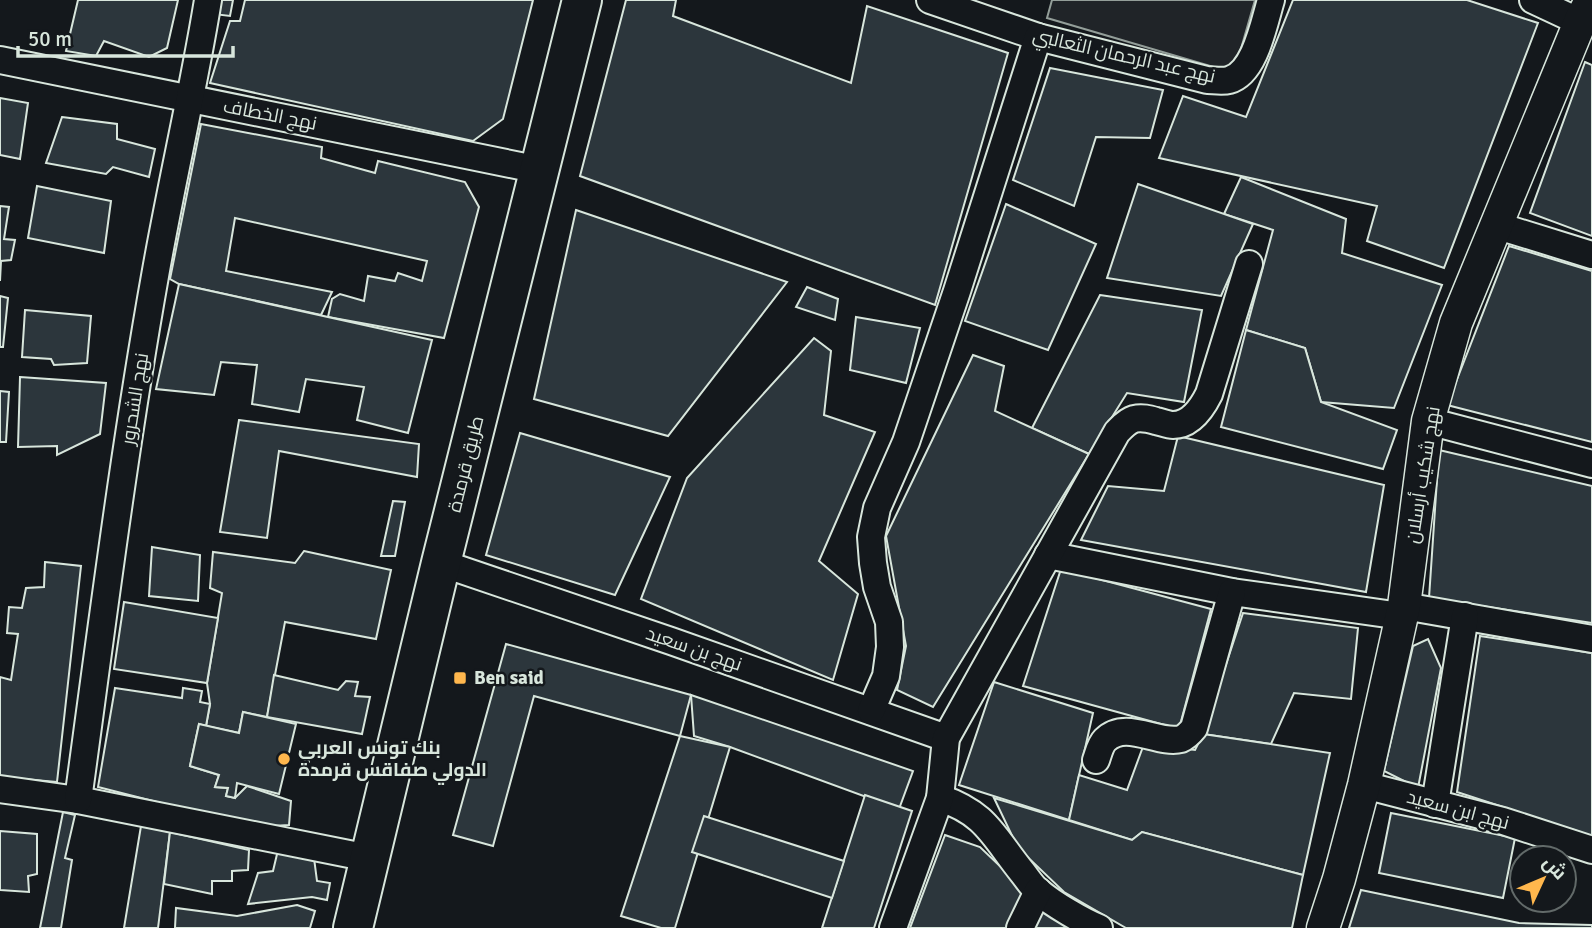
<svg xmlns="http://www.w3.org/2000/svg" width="1592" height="928" viewBox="0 0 1592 928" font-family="Signika,Cairo,sans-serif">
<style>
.green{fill:#202428;stroke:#939e99;stroke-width:2}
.building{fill:#2c363c;stroke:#d8e6dc;stroke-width:2}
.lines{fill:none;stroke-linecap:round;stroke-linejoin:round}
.minor-casing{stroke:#d8e6dc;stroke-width:30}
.tertiary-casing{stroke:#d8e6dc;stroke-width:35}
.primary-casing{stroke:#d8e6dc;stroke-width:42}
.minor{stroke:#14181c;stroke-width:26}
.tertiary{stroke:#14181c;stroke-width:32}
.primary{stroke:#14181c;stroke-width:38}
.poi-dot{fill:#ffb74d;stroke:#14181c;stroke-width:2.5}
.labels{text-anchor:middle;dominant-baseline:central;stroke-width:5;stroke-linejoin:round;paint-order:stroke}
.street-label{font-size:19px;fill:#d8e6dc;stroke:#14181c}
.poi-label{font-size:19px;font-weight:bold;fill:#d8e6dc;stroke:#14181c;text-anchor:start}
</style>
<rect width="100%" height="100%" fill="#14181c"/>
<polygon class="green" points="1052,0 1255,0 1234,73 1047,18"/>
<g class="building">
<polygon points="78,0 178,0 167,48 149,57 104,41 96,56 66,51"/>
<polygon points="208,0 233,0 230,16 205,13"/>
<polygon points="245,0 533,0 503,119 473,141 210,83 230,21 240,21"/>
<polygon points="626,0 676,0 673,16 851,83 867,6 1008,53 935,305 580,176"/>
<polygon points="1293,0 1467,0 1538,23 1444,268 1367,241 1377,206 1159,158 1183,96 1246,117"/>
<polygon points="1585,62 1592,65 1592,236 1530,213"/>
<polygon points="1050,68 1163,90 1150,138 1096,137 1074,206 1013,180"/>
<polygon points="0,98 28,103 20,159 0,155"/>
<polygon points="62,117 117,124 117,139 155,149 149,177 113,167 106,174 46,163"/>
<polygon points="201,124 322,147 321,158 375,173 378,161 465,182 479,207 444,338 328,317 332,299 340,294 364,301 368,276 395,281 398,273 422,281 427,261 235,218 226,271 332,292 321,315 179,284 170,279"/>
<polygon points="1241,177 1346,219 1342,253 1442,285 1394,408 1321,402 1305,348 1246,330 1273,230 1224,214"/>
<polygon points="1138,184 1253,224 1221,296 1107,278"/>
<polygon points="37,186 111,201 104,253 28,238"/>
<polygon points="1006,204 1096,244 1048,350 965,321"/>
<polygon points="0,206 9,207 4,239 15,240 11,260 1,261 0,281"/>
<polygon points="576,210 787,282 668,436 534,399"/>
<polygon points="1509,246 1592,271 1592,442 1447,405"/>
<polygon points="179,284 432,340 408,433 357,420 364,387 306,379 299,412 252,404 257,365 221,362 214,395 156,389"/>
<polygon points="807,287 838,299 835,320 796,307"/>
<polygon points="1100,295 1202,310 1184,402 1127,393 1089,454 1032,428"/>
<polygon points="0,296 8,298 3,347 0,347"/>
<polygon points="25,310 91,316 87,363 54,365 51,359 22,357"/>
<polygon points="856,317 920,328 906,383 850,370"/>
<polygon points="1246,330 1305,348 1321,402 1397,430 1383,469 1221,427"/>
<polygon points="814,338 831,351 824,415 875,432 819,561 858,594 833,680 641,599 687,478"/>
<polygon points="973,355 1004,366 995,411 1089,454 933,707 897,690 906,646 886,536"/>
<polygon points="20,377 106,383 100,434 57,455 57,446 18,447"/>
<polygon points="0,391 9,392 6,442 0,442"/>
<polygon points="239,420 419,444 417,477 279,451 267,538 220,532"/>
<polygon points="520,433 670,477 615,595 486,555"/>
<polygon points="1178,436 1384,485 1366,592 1081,540 1108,486 1164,491"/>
<polygon points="1439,450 1592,486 1592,623 1429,598"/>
<polygon points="393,501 405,502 395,556 381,556"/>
<polygon points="152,547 200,555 198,601 149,596"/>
<polygon points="304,551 391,570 376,639 285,622 267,717 243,712 239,733 206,726 210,704 207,683 222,593 210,588 213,552 295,563"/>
<polygon points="45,562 81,566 57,782 0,777 0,677 11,680 18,634 7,633 9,607 22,608 26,588 44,587"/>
<polygon points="1061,569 1211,609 1179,729 1023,686"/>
<polygon points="124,602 218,618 207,683 114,669"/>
<polygon points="1243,613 1358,628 1351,699 1294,693 1271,744 1203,734"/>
<polygon points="1480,636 1592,653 1592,836 1457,792"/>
<polygon points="1428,639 1441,668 1418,788 1384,771 1413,646"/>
<polygon points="506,644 691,695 680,736 534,696 493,846 453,835"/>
<polygon points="274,675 338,690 346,681 358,682 355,696 370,697 362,734 267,717"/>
<polygon points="994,682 1093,713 1069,820 959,785"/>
<polygon points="115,688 182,698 183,688 202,691 200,702 210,704 206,726 199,724 190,766 219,775 215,787 228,788 226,796 235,798 247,786 291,801 289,825 255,827 98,787"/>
<polygon points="691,695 913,771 899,809 730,747 694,736"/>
<polygon points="243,712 296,724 279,794 237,783 235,798 226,796 228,788 215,787 219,775 190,766 199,724 239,733"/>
<polygon points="1203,734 1330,753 1303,875 1142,832 1132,840 1069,820 1079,775 1127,790 1144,744 1195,750"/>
<polygon points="680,736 730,747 675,928 661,928 621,916"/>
<polygon points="865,795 912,811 874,928 822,928"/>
<polygon points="994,798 1132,840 1142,832 1303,875 1292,928 1126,928 1064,892 1018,848"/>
<polygon points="63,812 75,815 65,858 72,860 61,928 40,928"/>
<polygon points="1391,813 1515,838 1503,898 1379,873"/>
<polygon points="704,816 844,861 832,898 692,852"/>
<polygon points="141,826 170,832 158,928 124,928"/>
<polygon points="0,831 37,834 37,874 28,876 29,892 0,890"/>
<polygon points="170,832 249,850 248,870 232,871 232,881 212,881 212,894 164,884"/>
<polygon points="945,835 980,847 1028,893 1010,928 910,928"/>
<polygon points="278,850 314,858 317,881 330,883 327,900 312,897 248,904 258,873 273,871"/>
<polygon points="1361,890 1519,923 1592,925 1592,928 1349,928"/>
<polygon points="297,905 315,911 310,928 175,928 176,908 237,916"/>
<polygon points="1043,911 1073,928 1033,928"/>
</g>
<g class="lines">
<g class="minor-casing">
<g id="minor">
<path d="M 930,0 L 1038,37 L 1207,80 C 1213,80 1222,82 1229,80 C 1255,73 1264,23 1271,0"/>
<polyline points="1533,0 1580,22"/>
<polyline points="0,60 540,170"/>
<polyline points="1495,225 1592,255"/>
<polyline points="1428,421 1592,464"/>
<polyline points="1048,555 1232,592 1401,616"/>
<polyline points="441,563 671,641 946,738"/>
<polyline points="1404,606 1592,639"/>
<polyline points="871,711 886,676 890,647 889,622 877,587 873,563 871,537 877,508 906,442 957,291 1038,37"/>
<path d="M 1096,760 C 1098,755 1100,745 1105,740 C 1126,719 1158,745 1181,739 C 1186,737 1190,733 1194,728 L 1232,592"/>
<polyline points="1364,785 1503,821 1592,850"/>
<polyline points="0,789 78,800 369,858"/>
<path d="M 940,798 C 986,813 993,836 1022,872 C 1027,878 1032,887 1039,892 C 1053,904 1082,921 1099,928"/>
<path d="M 78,800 C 102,625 124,450 155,276 C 171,184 193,92 208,0"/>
<polyline points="1435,804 1465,616"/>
<path d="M 893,928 L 940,798 L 946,738 L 1117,432 C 1122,427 1127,421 1134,419 C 1142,417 1149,419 1156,421 C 1161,422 1168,425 1173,425 C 1191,425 1202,408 1209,394 L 1249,264"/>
<polyline points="1020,928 1038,891"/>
</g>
</g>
<g class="tertiary-casing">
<polyline id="tertiary" points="1323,928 1339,879 1364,785 1404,606 1428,421 1456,323 1580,22 1591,0"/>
</g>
<g class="primary-casing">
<polyline id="primary" points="353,928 441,563 582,0"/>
</g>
<use href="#minor" class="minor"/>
<use href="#tertiary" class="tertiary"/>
<use href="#primary" class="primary"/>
</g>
<g class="poi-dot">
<rect x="453" y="671" width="14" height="14" rx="3.5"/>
<circle cx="284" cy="759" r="7"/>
</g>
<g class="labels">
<g class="street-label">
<text transform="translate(1124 56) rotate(13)">نهج عبد الرحمان الثعالبي</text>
<text transform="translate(270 115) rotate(11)">نهج الخطاف</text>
<text transform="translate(135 399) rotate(-81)">نهج الشحرور</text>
<text transform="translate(466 464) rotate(-76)">طريق قرمدة</text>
<text transform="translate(1423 475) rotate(-81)">نهج شكيب أرسلان</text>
<text transform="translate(694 649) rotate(19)">نهج بن سعيد</text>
<text transform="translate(1458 810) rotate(15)">نهج ابن سعيد</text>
</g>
<g class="poi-label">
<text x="474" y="678">Ben said</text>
<text x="298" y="748">بنك تونس العربي<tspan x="298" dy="22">الدولي صفاقس قرمدة</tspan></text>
</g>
</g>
<g transform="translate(1543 879) rotate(46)"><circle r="33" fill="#14181c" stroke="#626a69" stroke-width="2"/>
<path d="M0-5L12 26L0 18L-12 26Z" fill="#ffb74d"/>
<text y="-10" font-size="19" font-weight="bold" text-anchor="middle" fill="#d8e6dc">ش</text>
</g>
<path d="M18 46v10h215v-10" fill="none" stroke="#d8e6dc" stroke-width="3.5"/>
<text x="28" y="46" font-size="21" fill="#d8e6dc" stroke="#14181c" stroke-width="5" paint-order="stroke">50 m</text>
</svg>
